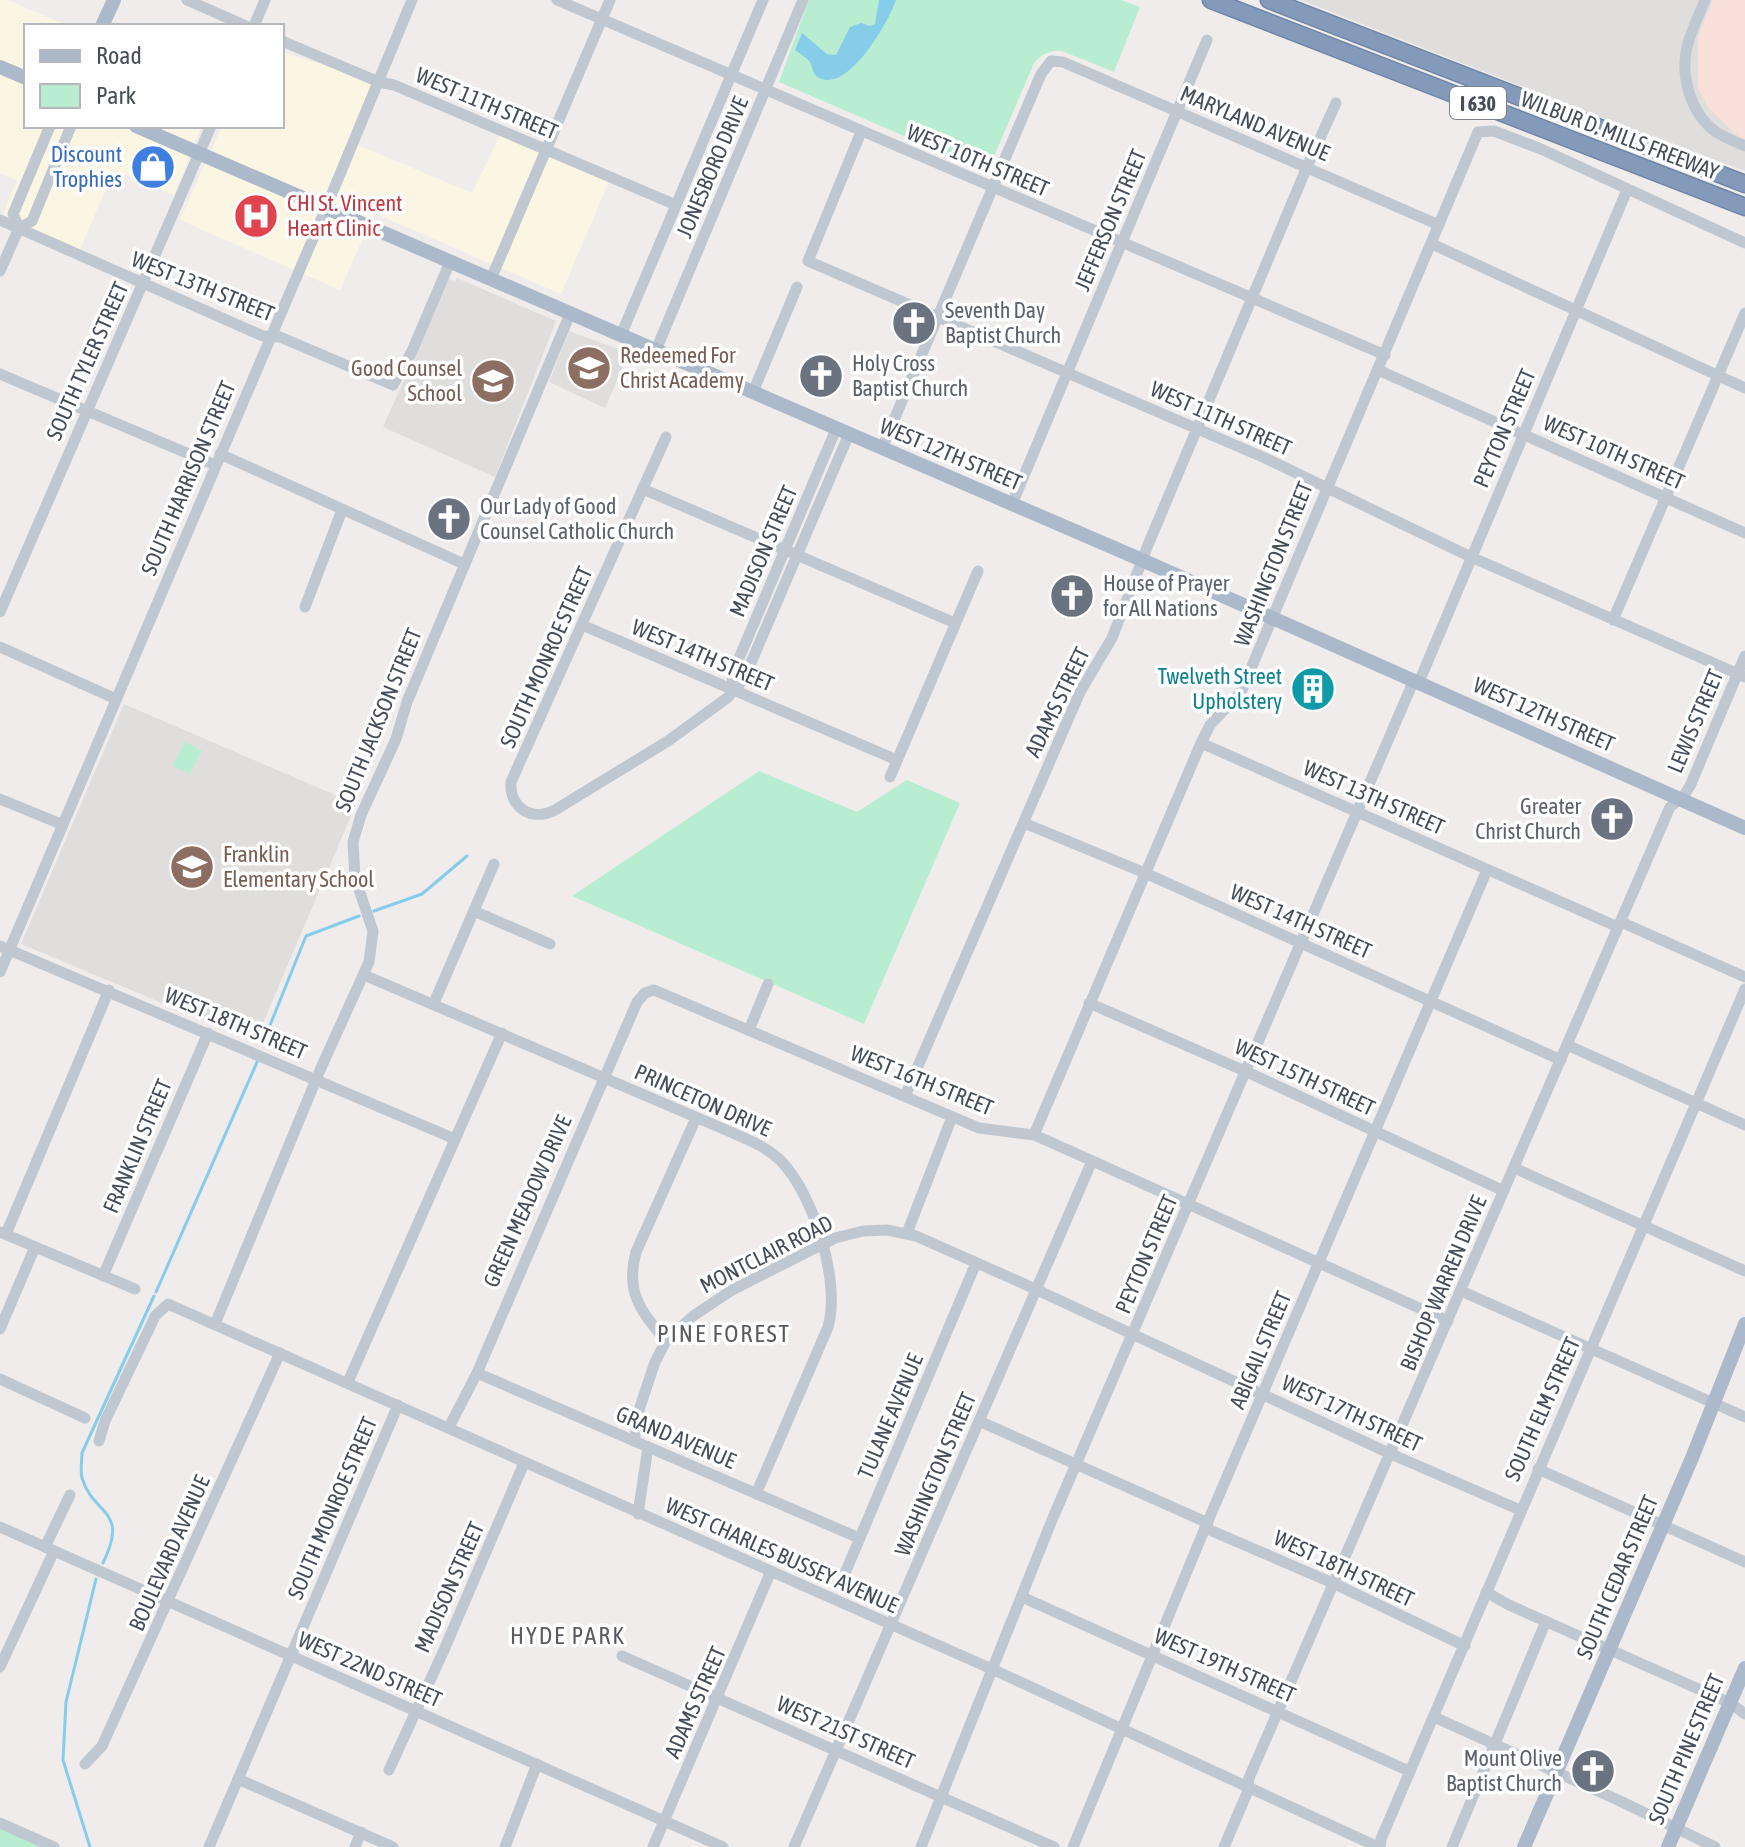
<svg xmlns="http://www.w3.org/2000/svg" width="1745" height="1847" viewBox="0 0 1745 1847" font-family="'Asap Condensed',sans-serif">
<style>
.commercial{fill:#fbf6e3}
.education{fill:#e0dddd}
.medical{fill:#fae0da}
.green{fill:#b9edd1}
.water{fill:#87cce9}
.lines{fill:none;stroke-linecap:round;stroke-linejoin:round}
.stream{stroke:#87cce9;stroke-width:3}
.highway-casing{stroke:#6f85a6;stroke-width:19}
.minor{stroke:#bfc7d1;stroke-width:11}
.major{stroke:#abb9cb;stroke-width:14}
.highway{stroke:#849aba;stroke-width:16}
.labels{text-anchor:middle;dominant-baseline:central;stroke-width:7;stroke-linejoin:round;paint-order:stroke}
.shield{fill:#fff;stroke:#7d828a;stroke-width:2}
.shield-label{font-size:20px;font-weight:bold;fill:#454d58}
.street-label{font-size:22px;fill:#454d58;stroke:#fff}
.shop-label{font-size:22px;fill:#366cbe;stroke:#fff;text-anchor:end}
.health-label{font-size:22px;fill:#be3a42;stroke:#fff;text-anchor:start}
.worship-label{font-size:22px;fill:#5b616d;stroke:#fff;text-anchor:start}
.education-label{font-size:22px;fill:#785e54;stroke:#fff;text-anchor:start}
.culture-label{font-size:22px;fill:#0d838f;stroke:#fff;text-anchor:end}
.neighbourhood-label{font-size:24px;letter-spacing:2px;fill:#595b60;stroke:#fff}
</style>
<rect width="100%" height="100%" fill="#efeceb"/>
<g class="commercial">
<polygon points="0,0 8,0 68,26 26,26 26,126 202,126 174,195 114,170 80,250 19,228 3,214 17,180 0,173"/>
<polygon points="282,52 379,82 353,143 472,193 502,131 611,177 561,294 374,213 340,290 180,220 222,126 282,126"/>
</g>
<g class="education">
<polygon points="1301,0 1745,0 1745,171 1600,117"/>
<polygon points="457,278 556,321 495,477 383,427 449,279 455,281"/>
<polygon points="569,331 629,353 605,408 549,382"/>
<polygon points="124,704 356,804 255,1042 21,944"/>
</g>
<polygon class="medical" points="1713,0 1745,0 1745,139 1738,136 1709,109 1698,88 1698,37"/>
<g class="green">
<path d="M 809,0 L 1121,0 L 1140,7 L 1114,72 L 1062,51 C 1049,50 1043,54 1034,63 L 989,168 L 985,171 L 779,82 Z"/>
<polygon points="185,742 202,750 190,774 173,766"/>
<polygon points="759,771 857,812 907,780 960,803 864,1024 572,896"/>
<polygon points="0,1826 40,1847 0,1847"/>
</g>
<path class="water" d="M 879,0 L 896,0 C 889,21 849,93 819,78 C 812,74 813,68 810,62 C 806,57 800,54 795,50 L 802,33 L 827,54 L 836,55 L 850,27 L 861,23 L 870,26 L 875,24 Z"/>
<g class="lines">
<g class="stream">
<polyline points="374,911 422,894 467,856"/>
<polyline points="262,1045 306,936 359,916"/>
<polyline points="156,1292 258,1060"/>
<path d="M 103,1563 C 130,1508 93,1516 82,1478 C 80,1470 82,1461 82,1453 L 154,1296"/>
<polyline points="90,1847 63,1760 66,1702 96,1579"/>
</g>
<g class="highway-casing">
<g id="highway">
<polyline points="1211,0 1745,207"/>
<polyline points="1269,0 1745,184"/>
</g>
</g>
<g class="minor">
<polyline points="187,0 246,26"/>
<polyline points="557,0 1385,355"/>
<path d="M 1705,0 C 1699,15 1691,31 1687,47 C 1680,77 1691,114 1716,132 C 1725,138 1736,142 1745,146"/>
<polyline points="254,26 265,0"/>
<polyline points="282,41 379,82 394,85 676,205"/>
<polyline points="861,132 808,261 1265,458 1471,557 1745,677"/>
<polyline points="0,220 263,336 280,337 393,385 412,351 450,262"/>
<polyline points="19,228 13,214 50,126"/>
<polyline points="1432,244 1745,388"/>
<polyline points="0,271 19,228 32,221 71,126"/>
<polyline points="491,279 610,0"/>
<polyline points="621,335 763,0"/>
<polyline points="656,350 803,0"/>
<polyline points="1378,370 1745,533"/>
<polyline points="0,374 215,465"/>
<polyline points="753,392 797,287"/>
<path d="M 666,437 L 511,782 C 509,808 532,822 555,810 L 668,741 L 727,698 L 744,679 L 849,434"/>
<polyline points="882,448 1041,74 1051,61 1063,62 1439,225"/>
<polyline points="220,454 464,564"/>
<polyline points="643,489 955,623"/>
<polyline points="1012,504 1207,40"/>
<polyline points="305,607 342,510"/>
<polyline points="0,612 211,126"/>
<polyline points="1613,620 1745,313"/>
<polyline points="582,625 897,760"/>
<polyline points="0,647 116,699"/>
<polyline points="1419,682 1627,190"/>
<polyline points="733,690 732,675 836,429"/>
<polyline points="1201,743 1618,927"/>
<polyline points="890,777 978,571"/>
<polyline points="0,799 61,824"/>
<polyline points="1024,823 1145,873 1561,1060"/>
<polyline points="474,911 550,944"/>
<polyline points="1621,922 1745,977"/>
<polyline points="0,946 455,1139"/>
<polyline points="0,972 326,208 412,0"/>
<path d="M 364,975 L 733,1133 C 750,1141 767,1147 781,1161 C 814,1195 841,1282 828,1327 L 756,1494"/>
<polyline points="434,1003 494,864"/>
<polyline points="1089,1003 1247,1072 1504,1191"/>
<polyline points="749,1030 768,984"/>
<polyline points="1567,1045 1745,1125"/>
<polyline points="905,1096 1080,692 1112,638 1148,545 1307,167 1336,103"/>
<polyline points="1034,1135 1201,743 1210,725 1241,692 1478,132 1494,131 1541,149 1745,243"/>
<polyline points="1514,1168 1745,1271"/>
<polyline points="0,1232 135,1289"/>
<polyline points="907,1233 952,1117"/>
<polyline points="6,1234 109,990"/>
<polyline points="103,1276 208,1033"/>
<polyline points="1461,1291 1745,1417"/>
<polyline points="215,1324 320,1070 369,962 373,931 355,878 353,842 361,815 396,739 407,702 570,314"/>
<polyline points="0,1329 35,1247"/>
<path d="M 666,1341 C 641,1311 625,1293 636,1252 L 696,1118"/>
<polyline points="477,1373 859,1538"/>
<polyline points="0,1379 85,1418"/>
<polyline points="348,1382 502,1033"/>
<polyline points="979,1421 1208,1523"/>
<polyline points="449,1427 477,1373 637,1002 645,993 654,990 979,1128 1034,1135 1048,1141 1448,1321"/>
<polyline points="99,1441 105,1421 149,1329 155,1316 168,1304 994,1670 1378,1847"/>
<polyline points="634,1441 639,1410 655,1362 666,1341 693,1316 732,1290 835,1238 863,1231 887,1230 916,1236 1022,1283 1391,1454 1520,1510"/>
<polyline points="1538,1469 1745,1562"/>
<polyline points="638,1514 648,1447"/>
<polyline points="0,1527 723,1847"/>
<polyline points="1205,1528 1335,1584 1465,1646"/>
<polyline points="45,1547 70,1495"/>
<polyline points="840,1585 976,1263"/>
<polyline points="1486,1592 1509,1605 1730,1703 1745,1714"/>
<polyline points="1022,1597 1409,1771"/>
<polyline points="622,1656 1054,1847"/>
<polyline points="0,1667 54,1551"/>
<polyline points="1434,1717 1618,1800 1715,1847"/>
<polyline points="85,1764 102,1746 280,1353"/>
<polyline points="389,1770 444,1650 524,1463"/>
<polyline points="238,1779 393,1847"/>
<polyline points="0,1823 54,1847"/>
<polyline points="209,1847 398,1405"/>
<polyline points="355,1847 361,1832"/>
<polyline points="505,1847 537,1764"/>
<polyline points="653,1847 771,1571"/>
<polyline points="794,1847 1092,1161"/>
<polyline points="921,1847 1052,1520 1414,680"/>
<polyline points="1073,1847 1205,1528 1487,870"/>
<polyline points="1224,1847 1247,1793 1249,1778 1670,807 1683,797 1690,786 1745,656"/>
<polyline points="1380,1847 1381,1839 1745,989"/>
<polyline points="1452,1847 1546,1621"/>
</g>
<g class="major">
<polyline points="102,26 114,0"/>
<polyline points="0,67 26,78"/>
<polyline points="136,126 1142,560 1745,828"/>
<polyline points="1524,1847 1692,1458 1745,1324"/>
<polyline points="1668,1847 1745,1668"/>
</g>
<use href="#highway" class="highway"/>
</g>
<defs>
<g id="shop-disc" transform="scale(2.3)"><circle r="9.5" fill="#3f7fe0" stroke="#fff"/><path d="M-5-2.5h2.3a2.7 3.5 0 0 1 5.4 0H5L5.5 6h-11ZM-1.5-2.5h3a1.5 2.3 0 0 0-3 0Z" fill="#fff"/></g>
<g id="hospital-disc" transform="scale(2.3)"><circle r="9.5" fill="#e0444e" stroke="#fff"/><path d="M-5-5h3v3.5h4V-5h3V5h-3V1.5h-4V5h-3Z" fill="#fff"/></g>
<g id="church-disc" transform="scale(2.3)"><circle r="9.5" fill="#6b7280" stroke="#fff"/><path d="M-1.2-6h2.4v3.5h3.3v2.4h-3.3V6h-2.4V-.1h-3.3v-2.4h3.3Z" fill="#fff"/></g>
<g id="school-disc" transform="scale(2.3)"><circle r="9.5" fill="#8d6e63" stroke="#fff"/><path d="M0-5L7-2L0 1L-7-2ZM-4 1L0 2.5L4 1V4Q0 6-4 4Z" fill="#fff"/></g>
<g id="building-disc" transform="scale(2.3)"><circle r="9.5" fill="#0f9aa8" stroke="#fff"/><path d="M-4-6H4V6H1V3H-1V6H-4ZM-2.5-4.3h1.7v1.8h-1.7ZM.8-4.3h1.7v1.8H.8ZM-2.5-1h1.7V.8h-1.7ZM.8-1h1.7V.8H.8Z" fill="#fff"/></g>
</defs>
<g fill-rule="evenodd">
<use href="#shop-disc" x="153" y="167"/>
<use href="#hospital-disc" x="256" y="216"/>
<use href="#church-disc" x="914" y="323"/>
<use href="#school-disc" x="589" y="368"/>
<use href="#church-disc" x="821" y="376"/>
<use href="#school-disc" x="493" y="381"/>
<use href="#church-disc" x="449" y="519"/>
<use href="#church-disc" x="1072" y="596"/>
<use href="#building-disc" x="1313" y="689"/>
<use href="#church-disc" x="1612" y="819"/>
<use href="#school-disc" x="192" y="867"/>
<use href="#church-disc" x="1593" y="1771"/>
</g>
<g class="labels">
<rect class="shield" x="1450" y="87" width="56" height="32" rx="6"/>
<g class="shield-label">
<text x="1478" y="103">I 630</text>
</g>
<g class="street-label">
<text transform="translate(487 103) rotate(23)">WEST 11TH STREET</text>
<text transform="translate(1255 123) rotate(23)">MARYLAND AVENUE</text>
<text transform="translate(1620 135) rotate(21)">WILBUR D. MILLS FREEWAY</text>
<text transform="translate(978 160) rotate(23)">WEST 10TH STREET</text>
<text transform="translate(712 167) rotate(-67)">JONESBORO DRIVE</text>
<text transform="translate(1110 220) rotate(-67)">JEFFERSON STREET</text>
<text transform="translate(203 286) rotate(22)">WEST 13TH STREET</text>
<text transform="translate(87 361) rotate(-66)">SOUTH TYLER STREET</text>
<text transform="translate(1221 418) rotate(24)">WEST 11TH STREET</text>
<text transform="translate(1504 428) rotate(-67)">PEYTON STREET</text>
<text transform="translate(1614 452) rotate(24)">WEST 10TH STREET</text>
<text transform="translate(951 454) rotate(23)">WEST 12TH STREET</text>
<text transform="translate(188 478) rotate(-67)">SOUTH HARRISON STREET</text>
<text transform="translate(763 551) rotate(-67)">MADISON STREET</text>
<text transform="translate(1273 564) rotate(-68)">WASHINGTON STREET</text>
<text transform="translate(703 655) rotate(23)">WEST 14TH STREET</text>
<text transform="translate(546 657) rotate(-66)">SOUTH MONROE STREET</text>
<text transform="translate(1057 702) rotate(-64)">ADAMS STREET</text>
<text transform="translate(1544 714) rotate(24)">WEST 12TH STREET</text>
<text transform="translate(378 720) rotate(-68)">SOUTH JACKSON STREET</text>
<text transform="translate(1695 721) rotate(-67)">LEWIS STREET</text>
<text transform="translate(1374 797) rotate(24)">WEST 13TH STREET</text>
<text transform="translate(1301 921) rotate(24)">WEST 14TH STREET</text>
<text transform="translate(236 1023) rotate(23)">WEST 18TH STREET</text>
<text transform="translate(1305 1077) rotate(25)">WEST 15TH STREET</text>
<text transform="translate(922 1080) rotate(22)">WEST 16TH STREET</text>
<text transform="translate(703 1100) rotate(24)">PRINCETON DRIVE</text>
<text transform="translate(137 1146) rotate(-67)">FRANKLIN STREET</text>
<text transform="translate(527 1201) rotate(-66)">GREEN MEADOW DRIVE</text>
<text transform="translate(766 1254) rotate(-27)">MONTCLAIR ROAD</text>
<text transform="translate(1146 1254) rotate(-67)">PEYTON STREET</text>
<text transform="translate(1443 1283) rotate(-67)">BISHOP WARREN DRIVE</text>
<text transform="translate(1260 1350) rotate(-67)">ABIGAIL STREET</text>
<text transform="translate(1542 1409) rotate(-66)">SOUTH ELM STREET</text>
<text transform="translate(1352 1413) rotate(25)">WEST 17TH STREET</text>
<text transform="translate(890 1416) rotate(-67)">TULANE AVENUE</text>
<text transform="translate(676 1437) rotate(23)">GRAND AVENUE</text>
<text transform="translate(935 1474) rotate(-67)">WASHINGTON STREET</text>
<text transform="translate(332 1508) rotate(-67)">SOUTH MONROE STREET</text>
<text transform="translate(169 1553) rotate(-66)">BOULEVARD AVENUE</text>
<text transform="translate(782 1555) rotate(24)">WEST CHARLES BUSSEY AVENUE</text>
<text transform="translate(1344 1568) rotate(25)">WEST 18TH STREET</text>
<text transform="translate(1617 1577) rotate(-67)">SOUTH CEDAR STREET</text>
<text transform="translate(449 1587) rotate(-66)">MADISON STREET</text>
<text transform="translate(1225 1665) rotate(24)">WEST 19TH STREET</text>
<text transform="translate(370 1669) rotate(24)">WEST 22ND STREET</text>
<text transform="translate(695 1702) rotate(-66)">ADAMS STREET</text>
<text transform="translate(846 1732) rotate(24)">WEST 21ST STREET</text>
<text transform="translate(1686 1749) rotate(-67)">SOUTH PINE STREET</text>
</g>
<g class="shop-label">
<text x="122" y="154">Discount<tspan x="122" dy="25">Trophies</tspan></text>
</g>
<g class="health-label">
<text x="287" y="203">CHI St. Vincent<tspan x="287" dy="25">Heart Clinic</tspan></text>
</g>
<g class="worship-label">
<text x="945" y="310">Seventh Day<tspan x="945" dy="25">Baptist Church</tspan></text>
<text x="852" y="363">Holy Cross<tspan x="852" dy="25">Baptist Church</tspan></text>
<text x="480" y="506">Our Lady of Good<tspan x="480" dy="25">Counsel Catholic Church</tspan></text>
<text x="1103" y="583">House of Prayer<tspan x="1103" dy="25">for All Nations</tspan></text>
<text x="1581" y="806" text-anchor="end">Greater<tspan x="1581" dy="25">Christ Church</tspan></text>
<text x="1562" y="1758" text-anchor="end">Mount Olive<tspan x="1562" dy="25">Baptist Church</tspan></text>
</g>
<g class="education-label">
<text x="620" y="355">Redeemed For<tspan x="620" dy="25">Christ Academy</tspan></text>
<text x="462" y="368" text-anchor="end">Good Counsel<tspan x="462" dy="25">School</tspan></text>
<text x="223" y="854">Franklin<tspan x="223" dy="25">Elementary School</tspan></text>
</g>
<g class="culture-label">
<text x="1282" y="676">Twelveth Street<tspan x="1282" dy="25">Upholstery</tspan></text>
</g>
<g class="neighbourhood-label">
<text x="724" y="1333">PINE FOREST</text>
<text x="568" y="1635">HYDE PARK</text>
</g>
</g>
<rect x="24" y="24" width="260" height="104" fill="#ffffff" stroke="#b5b8bc" stroke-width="2"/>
<rect x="40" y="50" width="40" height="12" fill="#abb9cb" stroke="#b5b8bc" stroke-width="2"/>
<text x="96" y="64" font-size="24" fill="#454d58">Road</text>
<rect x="40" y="84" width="40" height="24" fill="#b9edd1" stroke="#b5b8bc" stroke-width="2"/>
<text x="96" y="104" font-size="24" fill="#454d58">Park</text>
</svg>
